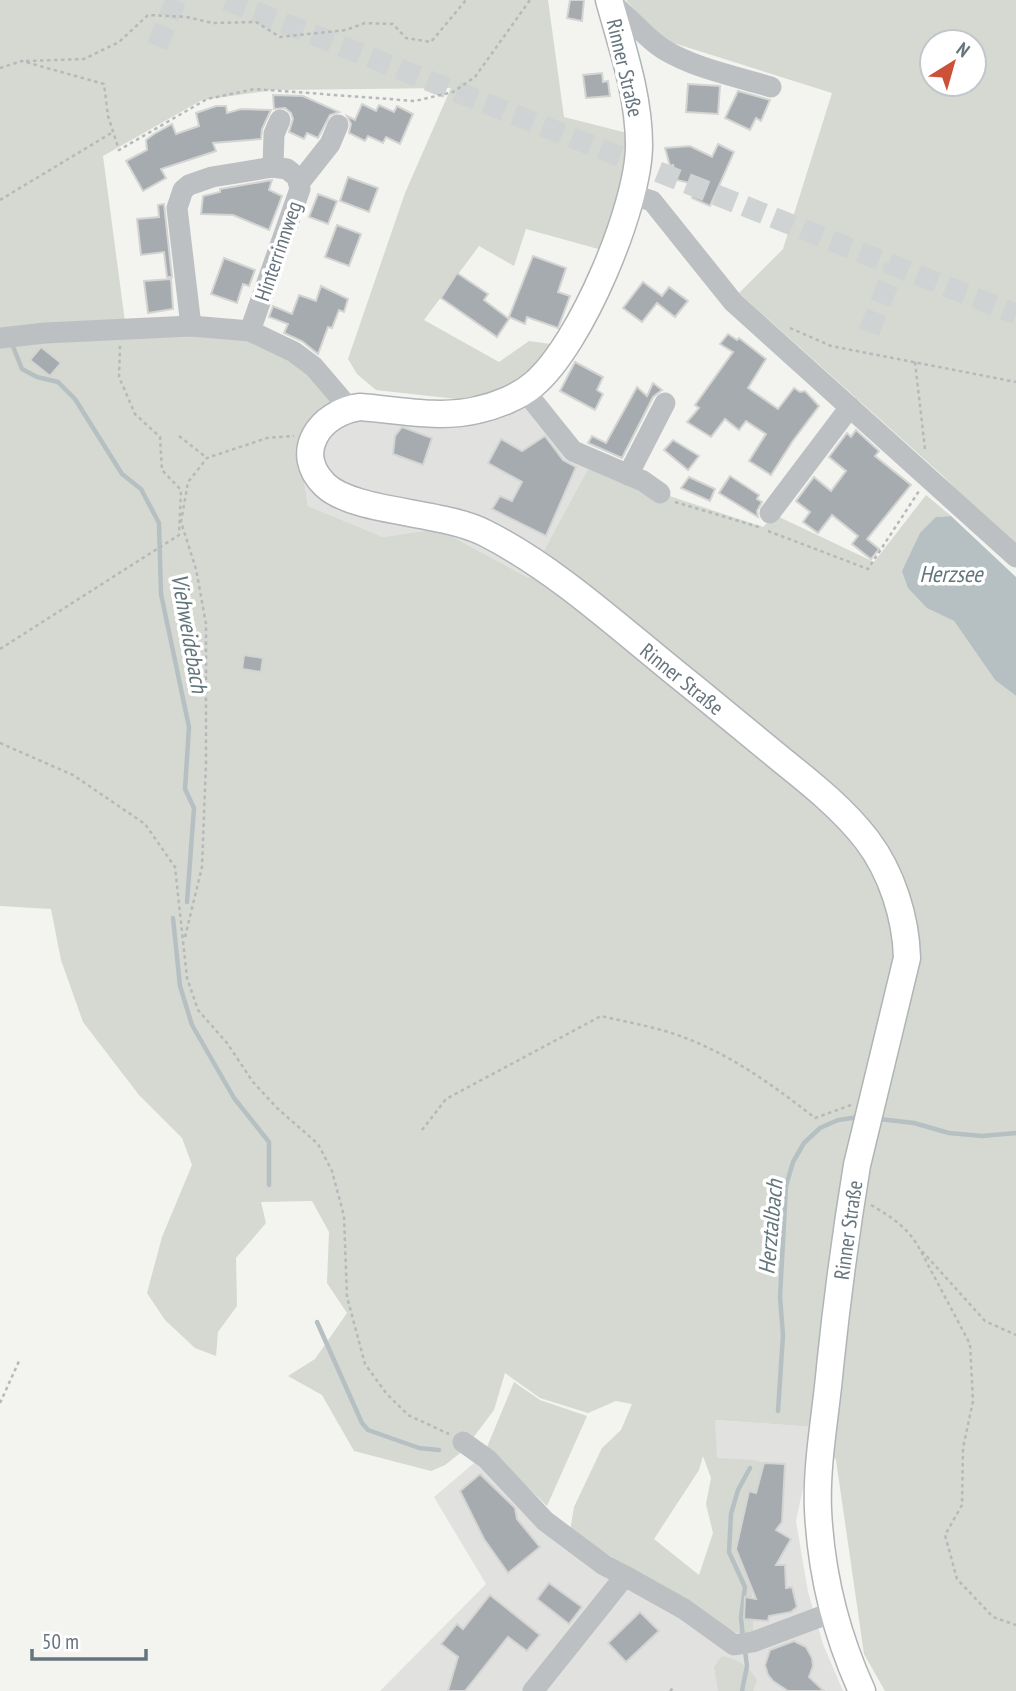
<svg xmlns="http://www.w3.org/2000/svg" width="1016" height="1691" viewBox="0 0 1016 1691" font-family="'PT Sans Narrow',sans-serif">
<style>
.built{fill:#e1e2e0}
.green{fill:#d5d9d1;fill-rule:evenodd}
.water{fill:#b6c0c3}
.lines{fill:none;stroke-linecap:round;stroke-linejoin:round}
.stream{stroke:#b6c0c3;stroke-width:4.5}
.building{fill:#a5abaf;stroke:#d4d4d3;stroke-width:2}
.minor-tunnel{stroke:#d0d3d3;stroke-width:21;stroke-dasharray:21 10;stroke-linecap:butt}
.major-casing{stroke:#b0b4b7;stroke-width:29}
.path{stroke:#b6b9ba;stroke-width:2.5;stroke-dasharray:3.5 3.5;stroke-linecap:butt}
.minor{stroke:#bdc0c3;stroke-width:21}
.major{stroke:#fff;stroke-width:26}
.labels{text-anchor:middle;dominant-baseline:central;stroke-width:7;stroke-linejoin:round;paint-order:stroke}
.street-label{font-size:21px;fill:#66747d;stroke:#fff}
.water-label{font-size:23px;font-style:italic;fill:#62757b;stroke:#fff}
</style>
<rect width="100%" height="100%" fill="#f3f3f0"/>
<g class="built">
<polygon points="527,401 576,438 588,469 529,578 438,529 383,537 308,506 299,449 332,404"/>
<polygon points="714,1420 816,1427 796,1521 808,1592 823,1644 843,1691 380,1691 486,1584 434,1497 487,1452 570,1531 730,1630"/>
</g>
<g class="green">
<polygon points="0,0 548,0 564,117 631,134 624,195 602,250 526,229 514,266 479,246 424,320 499,362 529,341 572,347 514,389 456,399 376,390 357,374 348,359 405,193 451,88 274,90 202,100 103,156 125,322 0,334"/>
<path d="M 626,0 L 1016,0 L 1016,550 L 942,475 L 739,293 L 783,249 L 832,93 L 661,39 ZM 932,42 L 974,42 L 974,84 L 932,84 Z"/>
<path d="M 221,327 L 313,373 L 332,404 L 299,449 L 308,506 L 383,537 L 438,529 L 529,578 L 588,469 L 763,527 L 775,515 L 874,562 L 926,495 L 951,516 L 936,517 L 927,607 L 954,621 L 995,680 L 1016,696 L 1016,1691 L 885,1691 L 864,1654 L 836,1460 L 815,1427 L 715,1420 L 717,1458 L 755,1460 L 764,1463 L 756,1493 L 749,1491 L 752,1598 L 745,1597 L 744,1618 L 753,1619 L 753,1633 L 743,1635 L 730,1630 L 570,1531 L 574,1507 L 602,1448 L 621,1430 L 632,1404 L 616,1401 L 588,1413 L 540,1398 L 505,1373 L 494,1410 L 464,1450 L 445,1465 L 431,1471 L 354,1451 L 322,1395 L 288,1376 L 315,1359 L 347,1313 L 327,1283 L 329,1232 L 312,1201 L 261,1202 L 266,1223 L 236,1258 L 237,1306 L 218,1332 L 216,1356 L 195,1348 L 165,1320 L 147,1293 L 162,1237 L 192,1165 L 182,1138 L 139,1095 L 83,1022 L 61,960 L 51,909 L 0,906 L 0,338 ZM 703,1456 L 711,1478 L 706,1504 L 713,1533 L 699,1575 L 654,1539 L 699,1470 Z"/>
<polygon points="514,1382 540,1400 587,1416 547,1506 487,1447"/>
<path d="M 722,1656 C 739,1660 747,1665 757,1680 L 753,1691 L 718,1691 L 714,1667 Z"/>
</g>
<polygon class="water" points="951,516 1016,577 1016,696 995,680 954,621 927,608 908,588 902,571 920,533 936,517"/>
<g class="lines">
<g class="stream">
<polyline points="12,344 22,369 37,377 58,382 75,399 122,474 141,489 159,523 161,594 189,727 185,789 194,808 187,902"/>
<polyline points="173,918 180,986 192,1025 234,1098 269,1142 269,1185"/>
<polyline points="879,1119 914,1123 949,1133 982,1136 1016,1133"/>
<polyline points="317,1322 362,1423 368,1430 419,1448 439,1450"/>
<polyline points="778,1411 783,1335 780,1297 786,1186 793,1162 804,1143 820,1128 838,1120 859,1117"/>
<polyline points="743,1639 741,1617 745,1587 729,1552 731,1514 738,1490 750,1468"/>
<polyline points="742,1691 747,1666 745,1651"/>
</g>
</g>
<g class="building">
<polygon points="570,0 584,0 582,21 567,18"/>
<polygon points="602,73 603,82 608,81 610,96 586,98 583,75"/>
<polygon points="688,84 720,86 718,114 686,112"/>
<polygon points="738,91 770,100 761,121 756,118 750,130 725,118"/>
<polygon points="273,95 303,96 339,112 330,115 318,138 307,133 304,139 289,132 293,119 291,113 285,108 274,109"/>
<polygon points="362,104 376,111 379,105 394,112 397,106 413,114 400,144 386,137 383,143 368,136 365,141 349,133 351,124 347,116 355,120"/>
<polygon points="216,106 226,106 227,113 241,109 271,110 262,129 261,139 213,143 216,151 161,169 166,178 143,191 126,161 147,150 146,140 154,134 172,124 176,134 199,126 196,113"/>
<polygon points="718,144 734,152 710,206 692,198 698,185 677,180 673,165 670,166 665,148 690,146 712,157"/>
<polygon points="348,177 378,188 369,212 340,201"/>
<polygon points="272,180 269,190 282,196 269,230 233,215 201,214 203,196 220,192 220,189"/>
<polygon points="318,194 337,201 328,224 309,217"/>
<polygon points="164,204 172,277 167,277 164,252 141,255 137,219 159,217 158,205"/>
<polygon points="337,225 361,234 349,266 325,257"/>
<polygon points="533,256 566,268 558,292 570,296 558,328 527,317 525,324 509,317"/>
<polygon points="224,258 255,270 249,286 243,284 237,303 211,294"/>
<polygon points="457,273 488,294 484,300 509,319 497,337 441,298"/>
<polygon points="171,279 173,309 148,313 144,281"/>
<polygon points="643,282 662,296 669,287 688,301 675,317 657,303 642,322 623,308"/>
<polygon points="321,286 348,299 344,312 339,310 332,328 328,327 318,354 302,341 284,333 288,324 269,317 273,306 292,314 299,295 316,301"/>
<polygon points="728,334 737,340 739,338 766,359 748,388 778,409 794,388 800,392 805,391 819,406 792,442 771,475 749,461 766,434 746,421 739,430 725,419 711,437 687,422 699,408 695,405 733,352 720,344"/>
<polygon points="41,347 61,363 50,376 30,360"/>
<polygon points="575,362 603,377 597,390 603,394 595,410 560,391"/>
<polygon points="653,383 662,390 653,397 622,458 588,443 592,436 606,443 637,387 647,396"/>
<polygon points="402,427 432,438 423,465 393,454 395,436"/>
<polygon points="856,430 879,451 875,456 911,485 867,539 879,549 871,559 852,544 858,536 832,515 818,533 803,522 810,512 796,501 814,477 831,491 846,471 829,457 847,433 851,437"/>
<polygon points="545,436 563,460 576,467 546,536 492,509 500,496 512,501 522,482 488,463 501,439 522,451"/>
<polygon points="673,440 699,456 688,470 664,450"/>
<polygon points="730,476 759,495 757,499 762,502 757,511 758,517 719,493"/>
<polygon points="689,477 715,489 710,501 681,488"/>
<polygon points="244,655 263,658 261,672 242,669"/>
<polygon points="764,1463 785,1464 782,1522 776,1530 791,1539 776,1565 785,1565 786,1588 792,1587 797,1607 791,1612 769,1616 768,1621 744,1619 745,1597 756,1599 736,1549 749,1491 756,1493"/>
<polygon points="480,1474 515,1508 517,1519 540,1547 508,1573 484,1539 460,1491"/>
<polygon points="549,1583 582,1607 569,1624 537,1599"/>
<polygon points="490,1595 540,1635 527,1651 508,1637 465,1691 448,1691 458,1657 441,1644 457,1624 463,1629"/>
<polygon points="640,1612 659,1631 626,1662 608,1643"/>
<polygon points="794,1641 806,1647 812,1658 813,1666 809,1677 824,1691 788,1691 773,1681 768,1675 765,1665 770,1650"/>
</g>
<g class="lines">
<g class="minor-tunnel">
<polyline points="226,0 1016,314"/>
<polyline points="157,46 176,0"/>
<polyline points="869,332 895,266"/>
</g>
<g class="major-casing">
<path id="major" d="M 609,0 C 622,47 639,95 639,145 C 639,206 581,344 534,384 C 519,397 496,406 477,410 C 440,419 398,410 360,407 C 321,412 291,452 325,485 C 354,513 443,511 485,533 C 560,571 627,635 693,687 C 723,712 753,736 783,761 C 813,785 844,810 867,840 C 892,873 906,918 907,958 L 857,1165 C 846,1232 837,1299 830,1367 C 826,1414 816,1463 818,1510 C 821,1573 836,1634 862,1691"/>
</g>
<g class="path">
<polyline points="26,61 84,59 119,42 148,15 187,17 212,23 256,22 280,37 346,30 365,23 393,24 406,38 431,42 466,0"/>
<polyline points="0,68 22,61 104,84 108,116 119,150 207,99 255,89 415,101 453,92 475,77 530,0"/>
<polyline points="0,200 113,132"/>
<polyline points="790,328 831,346 1016,382"/>
<polyline points="915,362 925,449"/>
<polyline points="179,436 207,458"/>
<polyline points="675,502 759,527"/>
<polyline points="768,531 868,569 919,491"/>
<polyline points="0,649 179,535 181,490 162,470 160,437 135,414 119,377 120,346"/>
<polyline points="0,743 73,775 145,824 175,867 187,978 198,1010 227,1043 253,1082 277,1108 318,1144 332,1171 344,1216 347,1297 365,1364 386,1393 408,1415 449,1434"/>
<polyline points="185,937 202,867 206,763 206,624 196,569 181,522 188,482 207,458 267,438 294,436"/>
<path d="M 422,1130 L 446,1099 L 601,1016 C 622,1021 644,1025 665,1031 C 722,1048 769,1082 815,1118 L 851,1105"/>
<path d="M 871,1205 C 890,1216 907,1227 918,1246"/>
<polyline points="918,1246 970,1344 973,1401 963,1448 962,1505 945,1535 957,1579 993,1617 1016,1625"/>
<polyline points="922,1251 985,1321 1016,1335"/>
<polyline points="0,1403 20,1359"/>
<polyline points="670,1691 673,1688"/>
</g>
<g class="minor">
<path d="M 610,2 C 629,16 643,36 663,49 C 696,69 735,76 771,87"/>
<polyline points="273,167 274,134 280,120"/>
<polyline points="300,182 330,144 338,125"/>
<polyline points="633,195 652,201 733,302 1016,557"/>
<polyline points="191,326 177,208 183,190 189,185 212,177 273,167 287,169 297,177 300,189 250,331"/>
<polyline points="0,338 45,333 191,326 250,331 294,352 314,367 349,408"/>
<polyline points="525,391 573,451 643,481 660,493"/>
<polyline points="628,475 665,403"/>
<polyline points="770,513 850,407"/>
<polyline points="463,1442 487,1459 545,1521 604,1565 625,1576"/>
<polyline points="533,1691 625,1576 684,1609 734,1645 753,1642 833,1612"/>
</g>
<use href="#major" class="major"/>
</g>
<g class="labels">
<g class="street-label">
<text transform="translate(625 68) rotate(77)">Rinner Straße</text>
<text transform="translate(278 251) rotate(-71)">Hinterrinnweg</text>
<text transform="translate(682 679) rotate(39)">Rinner Straße</text>
<text transform="translate(848 1230) rotate(-82)">Rinner Straße</text>
</g>
<g class="water-label">
<text x="951" y="573">Herzsee</text>
<text transform="translate(190 633) rotate(80)">Viehweidebach</text>
<text transform="translate(770 1227) rotate(-85)">Herztalbach</text>
</g>
</g>
<g transform="translate(953 63) rotate(37)"><circle r="33" fill="#ffffff" stroke="#c2c7cb" stroke-width="2"/>
<path d="M0-5L12 26L0 18L-12 26Z" fill="#cb5138"/>
<text y="-10" font-size="19" font-weight="bold" text-anchor="middle" fill="#66747d">N</text>
</g>
<path d="M32 1649v10h114v-10" fill="none" stroke="#66747d" stroke-width="3.5"/>
<text x="42" y="1649" font-size="21" fill="#66747d" stroke="#ffffff" stroke-width="5" paint-order="stroke">50 m</text>
</svg>
